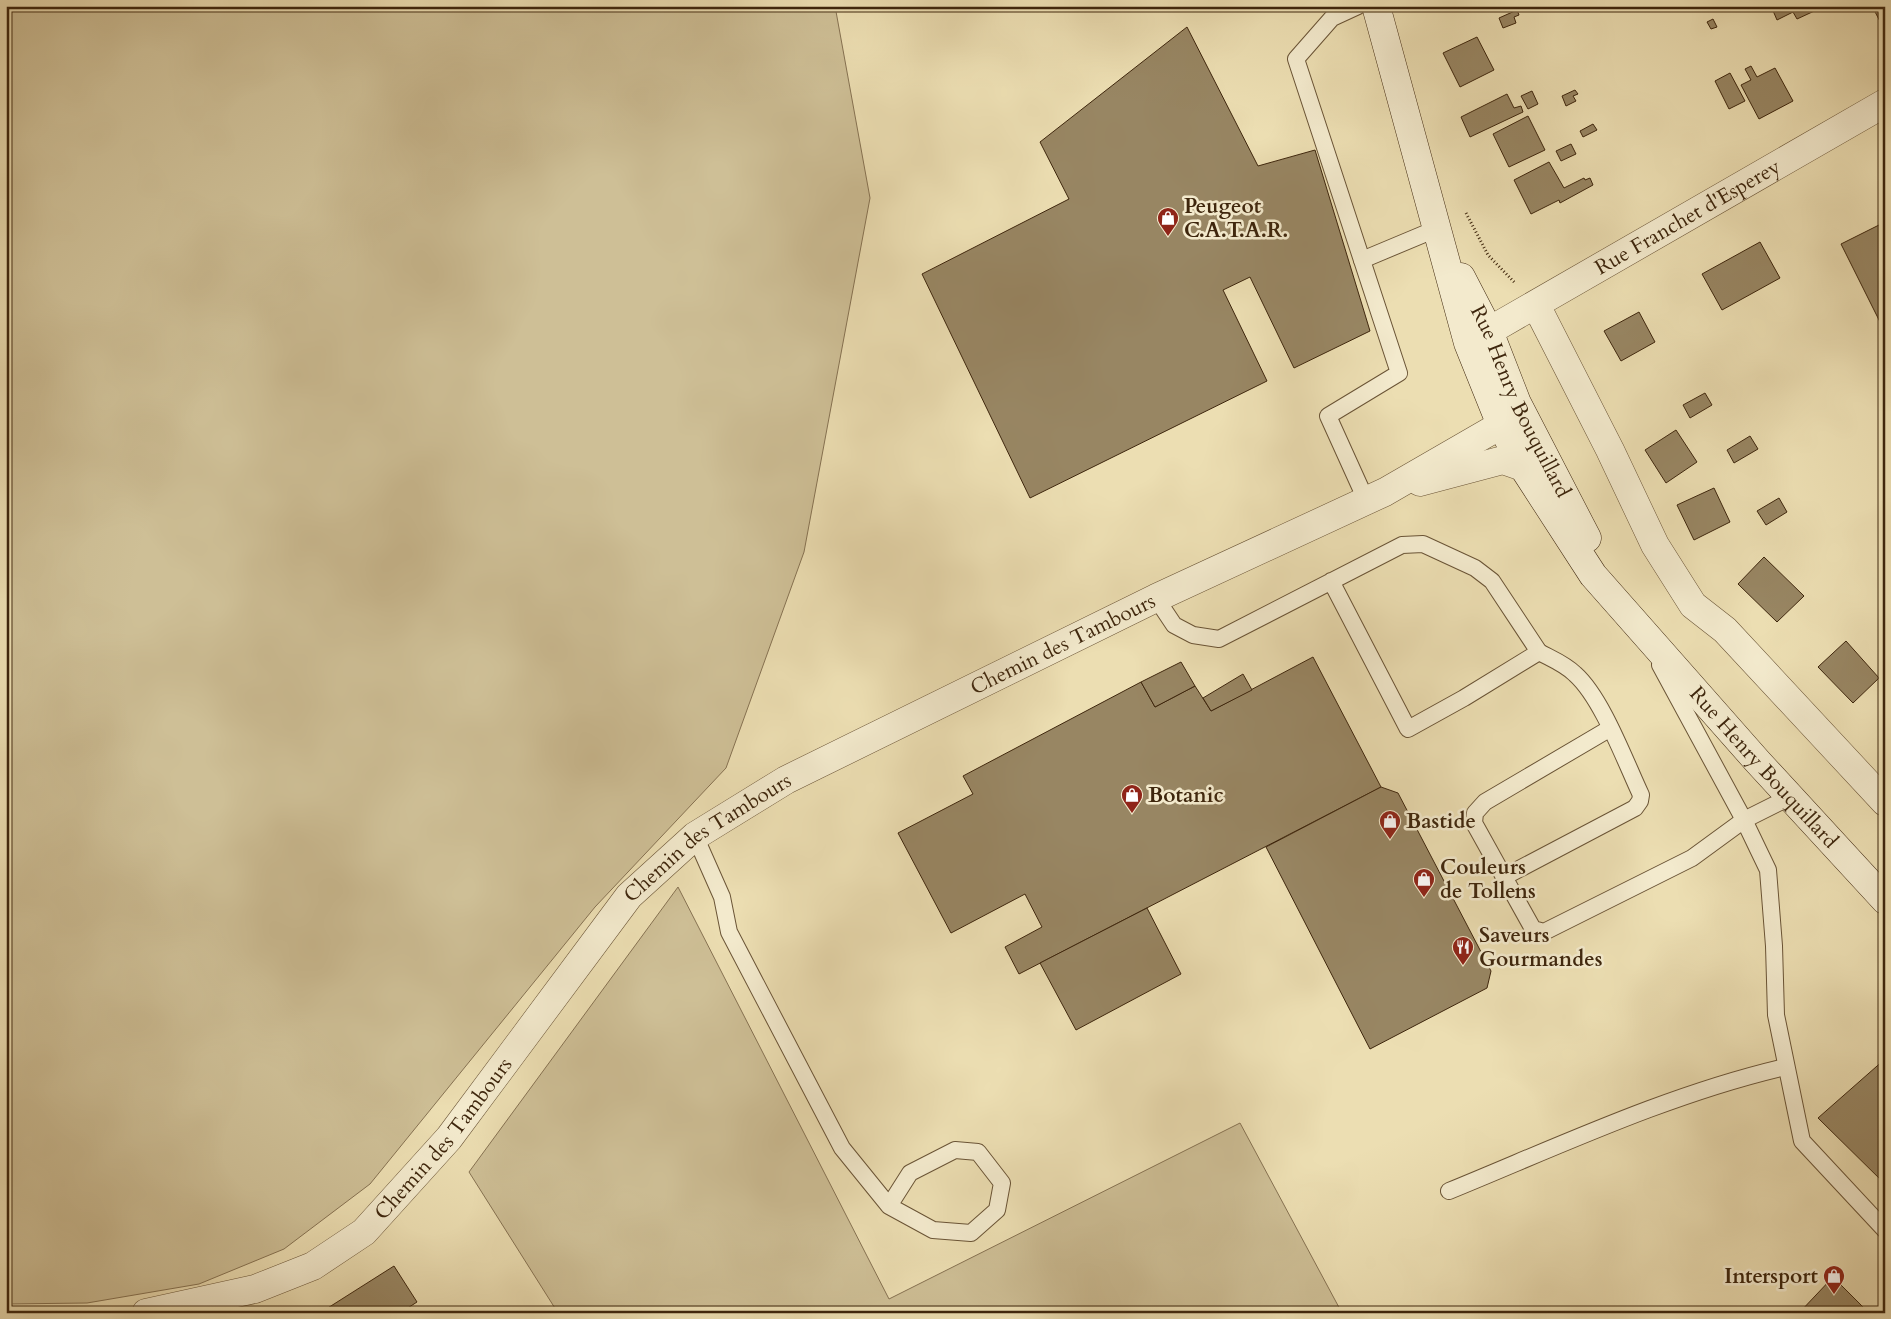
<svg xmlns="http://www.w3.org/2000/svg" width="1891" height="1319" viewBox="0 0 1891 1319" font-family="Cardo,serif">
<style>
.green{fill:#cebf96;stroke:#867252}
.building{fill:#988663;stroke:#3e260d}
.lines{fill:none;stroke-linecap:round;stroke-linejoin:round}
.service-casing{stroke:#6a5436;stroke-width:18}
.minor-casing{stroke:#6a5436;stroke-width:29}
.secondary-casing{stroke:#3e260d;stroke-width:29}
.path{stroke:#3e260d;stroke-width:3;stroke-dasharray:1 2.5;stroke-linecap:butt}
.service{stroke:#f3eacd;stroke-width:16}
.minor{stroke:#f3eacd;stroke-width:28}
.secondary{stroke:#f3eacd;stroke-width:28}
.labels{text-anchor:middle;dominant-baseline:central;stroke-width:5;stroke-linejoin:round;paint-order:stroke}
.poi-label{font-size:21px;font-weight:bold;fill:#3e260d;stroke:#f3eacd;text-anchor:start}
.street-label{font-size:21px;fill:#3e260d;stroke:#f3eacd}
</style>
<rect width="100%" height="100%" fill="#ecdeb2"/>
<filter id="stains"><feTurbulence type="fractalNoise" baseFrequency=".004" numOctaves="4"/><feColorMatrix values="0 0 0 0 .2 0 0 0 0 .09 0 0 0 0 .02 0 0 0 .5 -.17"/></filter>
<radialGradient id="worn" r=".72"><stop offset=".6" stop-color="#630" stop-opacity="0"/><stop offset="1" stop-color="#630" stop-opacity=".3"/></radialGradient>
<g class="green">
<polygon points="6,6 835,6 870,198 804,552 726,768 595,907 370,1184 284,1249 199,1284 87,1303 6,1304"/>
<polygon points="678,887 889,1299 1240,1123 1342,1313 558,1313 469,1172"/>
</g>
<g class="building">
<polygon points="1771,6 1823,6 1823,7 1797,19 1793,12 1777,20"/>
<polygon points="1872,6 1885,6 1885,31"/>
<polygon points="1517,10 1519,15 1514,17 1516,23 1503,28 1499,18"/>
<polygon points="1713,19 1717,27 1711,29 1707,22"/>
<polygon points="1187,27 1258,166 1315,150 1370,331 1294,368 1250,277 1223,290 1267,381 1030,498 922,274 1069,199 1040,142"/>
<polygon points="1477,37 1494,70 1460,87 1443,53"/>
<polygon points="1751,66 1757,77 1775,68 1793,101 1759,119 1741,85 1751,80 1745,69"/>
<polygon points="1730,73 1745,101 1729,109 1715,81"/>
<polygon points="1575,90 1578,94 1573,96 1576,101 1566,106 1562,96"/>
<polygon points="1532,91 1538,104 1528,109 1521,96"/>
<polygon points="1507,94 1514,108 1521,106 1523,112 1470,137 1461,117"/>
<polygon points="1528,116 1545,150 1509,167 1493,134"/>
<polygon points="1593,124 1597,130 1583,137 1580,131"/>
<polygon points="1571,144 1576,154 1561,161 1556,151"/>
<polygon points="1549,162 1564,188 1584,178 1585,180 1590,178 1593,185 1560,203 1559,200 1531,214 1514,180"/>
<polygon points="1885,222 1885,322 1881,324 1841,244"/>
<polygon points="1760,242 1780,278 1722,310 1702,274"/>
<polygon points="1639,312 1655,342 1621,361 1604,331"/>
<polygon points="1705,393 1712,405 1690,418 1683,405"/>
<polygon points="1676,430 1697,462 1666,483 1645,450"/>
<polygon points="1750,436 1758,449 1734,463 1727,450"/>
<polygon points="1714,488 1730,522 1694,540 1677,505"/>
<polygon points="1779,498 1787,512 1766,525 1757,511"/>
<polygon points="1764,557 1804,596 1777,622 1738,584"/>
<polygon points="1846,641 1879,678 1853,703 1818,667"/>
<polygon points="1313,657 1381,787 1019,974 1005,947 1042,927 1025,894 951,933 898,833 973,794 963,776 1141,682 1155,707 1195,686 1211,711"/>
<polygon points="1181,662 1195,686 1155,707 1141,682"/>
<polygon points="1243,674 1252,690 1211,711 1203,698"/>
<polygon points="1381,787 1398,793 1491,971 1487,988 1370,1049 1266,847"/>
<polygon points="1147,908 1181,974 1076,1030 1040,963"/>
<polygon points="1885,1059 1885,1184 1818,1118"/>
<polygon points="394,1266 417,1302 400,1313 324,1313 323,1311"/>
<polygon points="1833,1277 1869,1313 1799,1313"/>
</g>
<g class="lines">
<g class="service-casing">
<g id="service">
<polyline points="1358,6 1332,18 1296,59 1399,373 1328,416 1366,500"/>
<polyline points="1362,260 1436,229"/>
<polyline points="1156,598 1174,625 1193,635 1219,639 1402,545 1423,544 1475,568 1492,581 1539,652 1464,698 1408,729 1331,581"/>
<polyline points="1660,665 1744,820 1768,870 1774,946 1776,1015 1802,1141 1885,1230"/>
<polyline points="1609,729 1485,802 1475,813 1474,823 1533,929 1544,932 1692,858 1744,820 1790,797"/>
<polyline points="695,836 722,897 729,932 842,1148 889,1206 933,1230 971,1233 997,1210 1002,1183 978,1152 955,1150 910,1173 889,1206"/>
<path d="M 1504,877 L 1635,808 L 1640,801 L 1641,795 C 1625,761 1602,698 1575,674 C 1565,664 1552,659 1539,652"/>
<path d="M 1449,1191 C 1559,1146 1669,1094 1785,1067"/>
</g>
</g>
<g class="minor-casing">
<g id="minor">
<polyline points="1536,305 1610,450 1655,545 1693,605 1725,630 1885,802"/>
<path id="s1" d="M 1489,331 L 1885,103"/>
<polyline points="1420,482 1503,460 1523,467"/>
<path id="s2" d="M 146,1313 L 255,1289 L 313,1266 L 364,1232 L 449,1138 L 629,896 L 695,836 L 786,780 L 1156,598 L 1385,492 L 1501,425"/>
</g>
</g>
<g class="secondary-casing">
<g id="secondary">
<path id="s3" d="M 1376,6 L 1468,343 L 1501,425 L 1523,467 L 1593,575 L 1758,762 L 1885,900"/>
<path id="s4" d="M 1461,277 L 1489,331 L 1517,403 L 1587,538"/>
</g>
</g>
<polyline class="path" points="1466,213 1488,255 1515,283"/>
<use href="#service" class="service"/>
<use href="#minor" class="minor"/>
<use href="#secondary" class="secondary"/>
</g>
<defs>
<g id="shop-pin" transform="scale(1.125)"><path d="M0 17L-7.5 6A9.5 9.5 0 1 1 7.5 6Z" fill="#8f2418" stroke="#f3eacd"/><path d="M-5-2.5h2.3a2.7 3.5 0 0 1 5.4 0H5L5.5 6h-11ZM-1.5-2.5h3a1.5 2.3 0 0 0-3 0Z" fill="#fff"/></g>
<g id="restaurant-pin" transform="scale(1.125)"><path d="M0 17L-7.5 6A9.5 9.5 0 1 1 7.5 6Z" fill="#8f2418" stroke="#f3eacd"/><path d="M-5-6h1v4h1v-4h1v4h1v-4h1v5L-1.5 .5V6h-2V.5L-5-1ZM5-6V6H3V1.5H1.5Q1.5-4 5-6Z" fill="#fff"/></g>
</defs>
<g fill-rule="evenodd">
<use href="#shop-pin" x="1168" y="218"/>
<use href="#shop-pin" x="1132" y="795"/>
<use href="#shop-pin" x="1390" y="821"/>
<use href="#shop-pin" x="1424" y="879"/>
<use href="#restaurant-pin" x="1463" y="947"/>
<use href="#shop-pin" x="1834" y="1276"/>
</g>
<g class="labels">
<g class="poi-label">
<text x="1184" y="206">Peugeot<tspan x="1184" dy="24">C.A.T.A.R.</tspan></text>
<text x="1148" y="795">Botanic</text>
<text x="1406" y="821">Bastide</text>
<text x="1440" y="867">Couleurs<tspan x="1440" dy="24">de Tollens</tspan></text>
<text x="1479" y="935">Saveurs<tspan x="1479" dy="24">Gourmandes</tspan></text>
<text x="1818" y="1276" text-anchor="end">Intersport</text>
</g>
<g class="street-label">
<text stroke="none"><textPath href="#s1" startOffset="229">Rue Franchet d'Esperey</textPath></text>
<text stroke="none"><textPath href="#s4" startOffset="138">Rue Henry Bouquillard</textPath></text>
<text stroke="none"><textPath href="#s2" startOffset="1168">Chemin des Tambours</textPath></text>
<text stroke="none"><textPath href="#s3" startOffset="871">Rue Henry Bouquillard</textPath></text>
<text stroke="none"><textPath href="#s2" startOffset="762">Chemin des Tambours</textPath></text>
<text stroke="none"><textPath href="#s2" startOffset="358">Chemin des Tambours</textPath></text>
</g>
</g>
<rect width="1891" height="1319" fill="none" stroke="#ecdeb2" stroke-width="25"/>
<rect x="8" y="8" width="1876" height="1304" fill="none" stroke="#3e260d" stroke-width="2.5"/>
<rect x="12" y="12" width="1866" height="1294" fill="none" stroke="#3e260d"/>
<rect width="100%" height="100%" filter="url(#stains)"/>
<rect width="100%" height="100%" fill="url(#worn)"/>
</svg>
